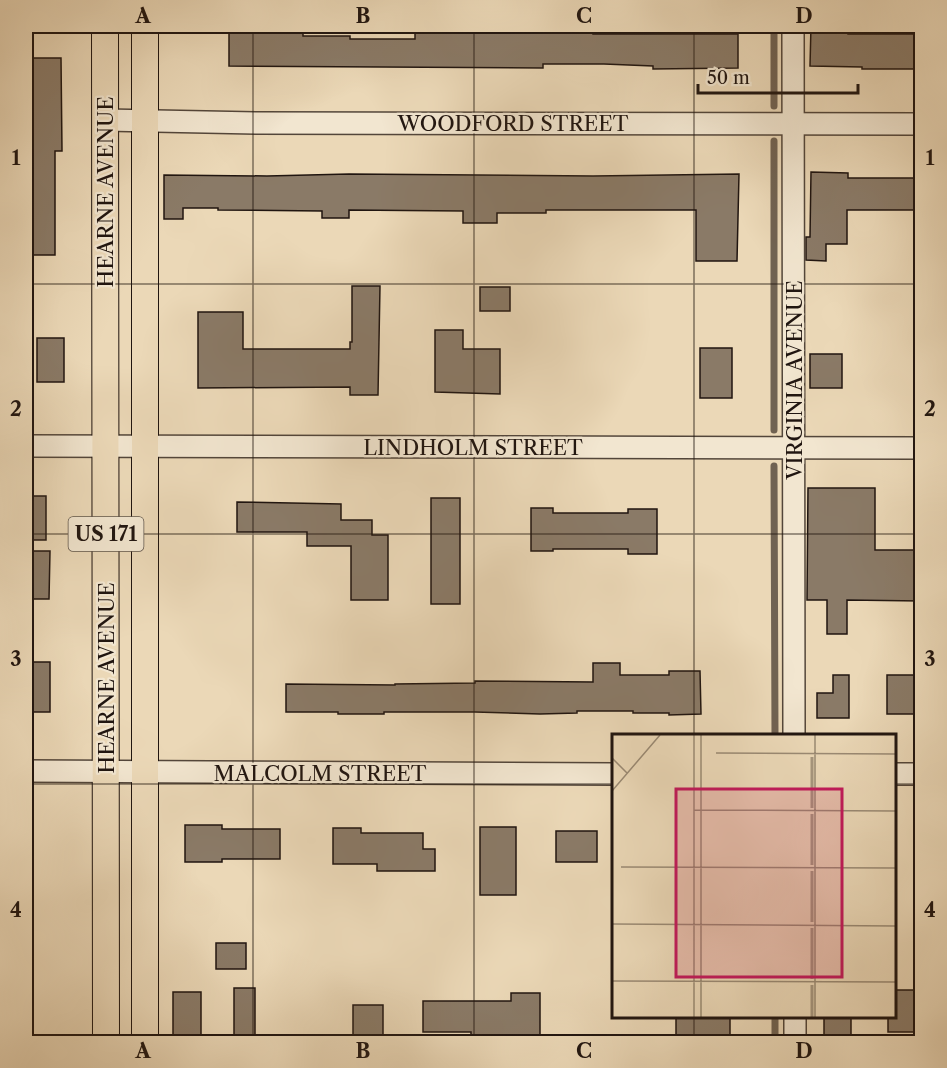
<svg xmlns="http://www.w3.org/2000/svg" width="947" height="1068" viewBox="0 0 947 1068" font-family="'Libre Caslon Text',serif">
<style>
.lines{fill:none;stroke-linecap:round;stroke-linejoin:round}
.stream{stroke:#706252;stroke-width:7}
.building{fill:#8a7a67;stroke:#201510;stroke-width:1.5}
.minor-casing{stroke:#53463a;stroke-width:24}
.major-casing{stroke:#201510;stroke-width:28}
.minor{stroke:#f2e6d0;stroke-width:21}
.major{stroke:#ebd8b7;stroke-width:26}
.grid{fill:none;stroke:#201510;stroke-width:1.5;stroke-opacity:0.55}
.labels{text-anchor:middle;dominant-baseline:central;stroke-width:4.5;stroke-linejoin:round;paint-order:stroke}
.shield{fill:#f2e6d0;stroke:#5f544a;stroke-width:1.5}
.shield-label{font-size:20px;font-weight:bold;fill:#201510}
.street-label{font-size:21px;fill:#201510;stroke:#f2e6d0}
.inset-river{fill:none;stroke:#a6967e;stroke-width:3}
.inset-road{fill:none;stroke:#9a8a74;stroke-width:1.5}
.view{fill:#c2185b;fill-opacity:0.15;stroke:#c2185b;stroke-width:3}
.inset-edge{fill:none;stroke:#201510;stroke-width:3}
.neatline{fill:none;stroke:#201510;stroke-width:2}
.grid-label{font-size:20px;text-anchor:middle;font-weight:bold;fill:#201510}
</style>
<rect width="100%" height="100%" fill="#ebd8b7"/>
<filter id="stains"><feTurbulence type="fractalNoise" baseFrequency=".00333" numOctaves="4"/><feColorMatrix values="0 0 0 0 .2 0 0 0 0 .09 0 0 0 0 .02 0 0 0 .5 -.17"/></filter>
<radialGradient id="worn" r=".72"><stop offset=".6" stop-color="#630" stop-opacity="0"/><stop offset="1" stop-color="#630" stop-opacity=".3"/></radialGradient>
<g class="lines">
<g class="stream">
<polyline points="774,26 774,106"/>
<polyline points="774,141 774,430"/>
<polyline points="774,466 775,735"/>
<polyline points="775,1016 775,1042"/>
</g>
</g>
<g class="building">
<polygon points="270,26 303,26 303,36 350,36 350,39 415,39 415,30 478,31 478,26 496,26 496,33 576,32 576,26 593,26 593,34 738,34 738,68 653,69 653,66 604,64 543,64 543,68 229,66 229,31 270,31"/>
<polygon points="811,26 848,26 848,34 921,34 921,69 862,69 862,67 810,66"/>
<polygon points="26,58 61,58 62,151 55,151 55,255 26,255"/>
<polygon points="811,172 848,173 848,178 921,178 921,210 847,210 847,244 826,244 826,261 806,260 806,237 810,237"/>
<polygon points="349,174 593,176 739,174 737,261 696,261 696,210 546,210 546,213 497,213 497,223 463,223 463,211 349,210 349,218 322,218 322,211 218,210 218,208 183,208 183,219 164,219 164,175 267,176"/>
<polygon points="352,286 380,286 378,395 350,395 350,387 198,388 198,312 243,312 243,349 350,349 350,342 352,342"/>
<rect x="480" y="287" width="30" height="24"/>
<polygon points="435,330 463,330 463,349 500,349 500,394 435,392"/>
<rect x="37" y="338" width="27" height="44"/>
<rect x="700" y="348" width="32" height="50"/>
<rect x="810" y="354" width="32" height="34"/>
<polygon points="808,488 875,488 875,550 921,550 921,601 847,600 847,634 827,634 827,600 807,600"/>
<rect x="26" y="496" width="20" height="44"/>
<rect x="431" y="498" width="29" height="106"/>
<polygon points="237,502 341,504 341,520 372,520 372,535 388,535 388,600 351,600 351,546 307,546 307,532 237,532"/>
<polygon points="531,508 553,508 553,513 628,513 628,509 657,509 657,554 628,554 628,549 553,549 553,551 531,551"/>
<polygon points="32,551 50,551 49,599 31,599"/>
<rect x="26" y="662" width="24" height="50"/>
<polygon points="593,663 620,663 620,675 669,675 669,671 700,671 701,714 669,715 669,713 633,713 633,711 577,711 577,713 540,714 475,712 384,712 384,714 338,714 338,712 286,712 286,684 395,685 395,684 475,683 475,681 593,682"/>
<polygon points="833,675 849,675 849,718 817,718 817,693 833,693"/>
<rect x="887" y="675" width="34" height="39"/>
<polygon points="185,825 222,825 222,829 280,829 280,859 222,859 222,862 185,862"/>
<rect x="480" y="827" width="36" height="68"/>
<polygon points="333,828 361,828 361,833 423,833 423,849 435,849 435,871 377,871 377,864 333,864"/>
<rect x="556" y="831" width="41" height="31"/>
<rect x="216" y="943" width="30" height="26"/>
<rect x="234" y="988" width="21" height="53"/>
<polygon points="894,990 918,990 918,1032 888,1032 888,1016 894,1016"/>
<rect x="173" y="992" width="28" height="43"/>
<polygon points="511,993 540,993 540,1040 471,1038 471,1032 423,1032 423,1001 511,1001"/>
<rect x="353" y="1005" width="30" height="35"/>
<rect x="676" y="1016" width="54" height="26"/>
<rect x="824" y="1016" width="27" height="19"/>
</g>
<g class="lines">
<g class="minor-casing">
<g id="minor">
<polyline points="793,26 794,735"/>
<polyline points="105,120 256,123 922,124"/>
<polyline points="26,446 922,448"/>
<polyline points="26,771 614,774"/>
<polyline points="894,774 922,774"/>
<polyline points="795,1016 795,1042"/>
</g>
</g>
<g class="major-casing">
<g id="major">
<polyline points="105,26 106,1042"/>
<polyline points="145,26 145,1042"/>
</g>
</g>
<use href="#minor" class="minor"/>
<use href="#major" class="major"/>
</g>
<path class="grid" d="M 253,26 L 253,1042M 474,26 L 474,1042M 694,26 L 694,735M 26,284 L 922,284M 26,534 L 922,534M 26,784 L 614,784M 894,784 L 922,784M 694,1016 L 694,1042"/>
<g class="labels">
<rect class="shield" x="68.5" y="517" width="75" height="34" rx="4.5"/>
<g class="shield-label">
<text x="106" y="534">US 171</text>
</g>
<g class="street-label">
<text x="513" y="123">WOODFORD STREET</text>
<text transform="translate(105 192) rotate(-90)">HEARNE AVENUE</text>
<text transform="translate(794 380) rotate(-90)">VIRGINIA AVENUE</text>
<text x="473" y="447">LINDHOLM STREET</text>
<text transform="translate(106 678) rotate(-90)">HEARNE AVENUE</text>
<text x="320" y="773">MALCOLM STREET</text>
</g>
</g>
<g transform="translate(612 734)">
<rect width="284" height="284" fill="#ebd8b7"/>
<path class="inset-river" d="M 200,23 L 200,74M 200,80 L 200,131M 200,137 L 200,188M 200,194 L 200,245M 200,251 L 200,283"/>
<path class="inset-road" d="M 82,1 L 82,283M 89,1 L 89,283M 203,1 L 203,283M 104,19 L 284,20M 0,24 L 15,39M 0,57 L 48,1M 82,76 L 284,77M 9,133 L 284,134M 0,190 L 284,192M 0,247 L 284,248"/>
<path class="view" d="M 64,55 L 230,55 L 230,243 L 64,243 Z"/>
<rect width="284" height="284" class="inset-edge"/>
</g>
<rect width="947" height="1068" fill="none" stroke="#ebd8b7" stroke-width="66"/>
<path d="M698 84v9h160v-9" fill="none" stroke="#201510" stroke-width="3"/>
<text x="707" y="84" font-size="18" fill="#201510" stroke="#f2e6d0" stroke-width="4.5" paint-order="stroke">50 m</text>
<rect x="33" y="33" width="881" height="1002" class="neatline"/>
<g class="grid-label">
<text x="143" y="23">A</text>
<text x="363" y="23">B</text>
<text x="584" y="23">C</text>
<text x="804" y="23">D</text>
<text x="16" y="165">1</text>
<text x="930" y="165">1</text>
<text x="16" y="416">2</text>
<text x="930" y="416">2</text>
<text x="16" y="666">3</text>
<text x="930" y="666">3</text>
<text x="16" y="917">4</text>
<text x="930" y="917">4</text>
<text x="143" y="1058">A</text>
<text x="363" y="1058">B</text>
<text x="584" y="1058">C</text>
<text x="804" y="1058">D</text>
</g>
<rect width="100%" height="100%" filter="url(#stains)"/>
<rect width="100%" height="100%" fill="url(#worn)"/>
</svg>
